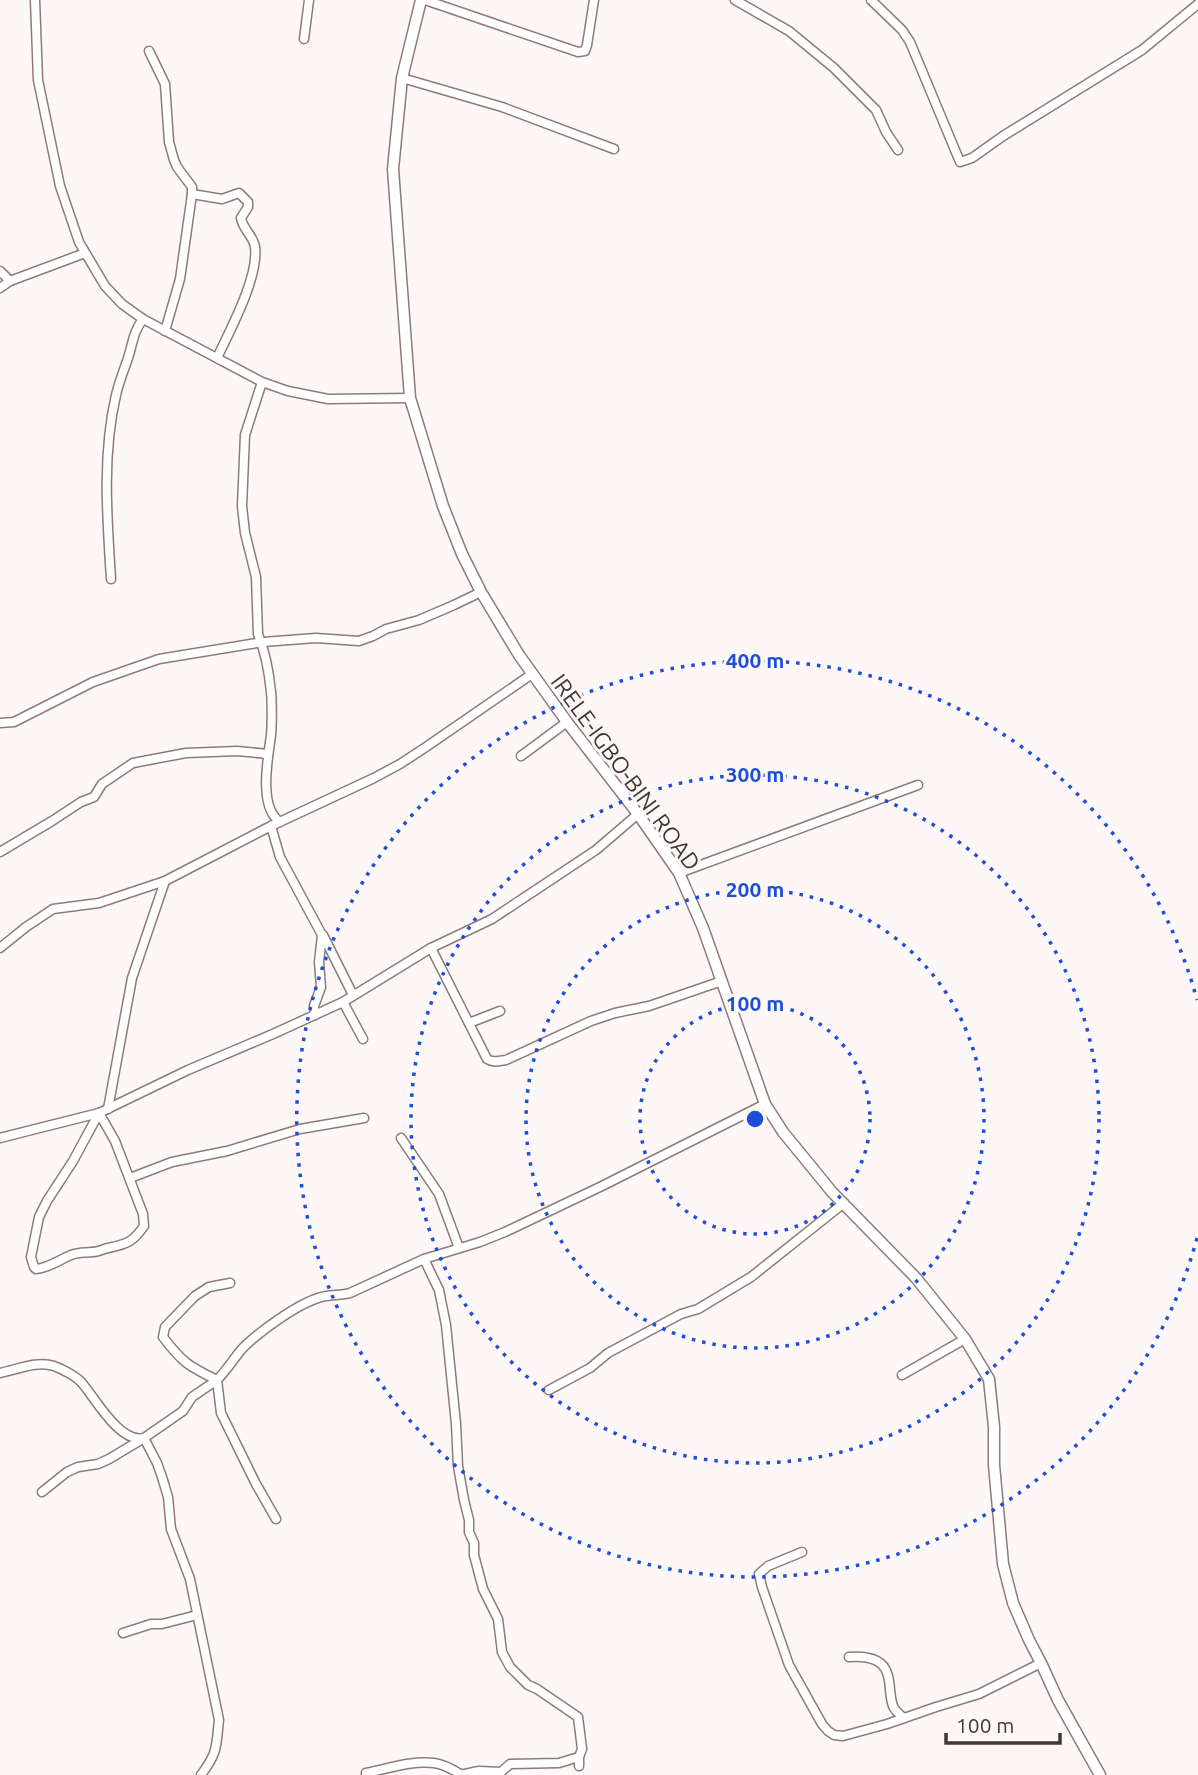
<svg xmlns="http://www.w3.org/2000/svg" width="1198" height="1775" viewBox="0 0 1198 1775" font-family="Ubuntu,sans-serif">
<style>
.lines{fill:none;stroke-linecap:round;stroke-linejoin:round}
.minor-casing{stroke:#8f7a78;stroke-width:11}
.tertiary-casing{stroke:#8f7a78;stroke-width:13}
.minor{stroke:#fff;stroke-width:8}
.tertiary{stroke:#fff;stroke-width:10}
.ring{fill:none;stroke:#1d4ed8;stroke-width:3.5;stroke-dasharray:3.5 7}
.labels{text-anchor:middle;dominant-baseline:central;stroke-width:6;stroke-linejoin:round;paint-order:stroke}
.street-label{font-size:23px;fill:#403736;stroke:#fdf8f7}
.centre{fill:#1d4ed8;stroke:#fdf8f7;stroke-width:3.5}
.ring-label{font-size:21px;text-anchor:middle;font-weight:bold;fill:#1d4ed8;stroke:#fdf8f7;stroke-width:6;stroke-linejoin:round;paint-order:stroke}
</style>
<rect width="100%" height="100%" fill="#fdf8f7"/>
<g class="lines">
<g class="minor-casing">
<g id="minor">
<polyline points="35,0 38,80 60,186 79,242 105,286 122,304 143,319 262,382 288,391 328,399 410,398"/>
<polyline points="425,0 578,52 585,51 587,45 594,0"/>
<polyline points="735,0 789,31 834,68 876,110 886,132 898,150"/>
<polyline points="871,0 902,30 910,42 960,162 972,158 1003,136 1142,50 1198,4"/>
<polyline points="304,39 309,0"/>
<polyline points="149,51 165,84 169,142 174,160 177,167 192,187 192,194"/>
<polyline points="402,78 502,107 614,149"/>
<polyline points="0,271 10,281 85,253"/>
<polyline points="0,288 10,281"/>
<path d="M 165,331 L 180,279 L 192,194 L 222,199 L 239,193 L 248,202 L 248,207 L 241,218 C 243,230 253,235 255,247 C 259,277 230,330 217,358"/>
<path d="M 262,382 L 245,435 L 242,506 L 245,533 L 256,577 L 258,634 C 265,651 269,672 271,692 C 272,702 272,725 271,735 C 268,758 258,807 280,822"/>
<path d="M 111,579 C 107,517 102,455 116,395 C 119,382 124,370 128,358 C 133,343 133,332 143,319"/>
<polyline points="0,723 14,722 93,682 159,659 263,642 316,638 359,641 373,636 386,629 419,620 454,605 481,592"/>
<polyline points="521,756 567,722"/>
<polyline points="271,826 280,857 322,935 319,962 321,987 314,1006 315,1015"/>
<polyline points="0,852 52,821 81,802 94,797 102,784 133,763 186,753 237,751 268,754"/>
<polyline points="679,873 918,785"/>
<polyline points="323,935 353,995"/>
<polyline points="0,948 26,927 53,909 99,903 165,881 271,826 374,778 400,764 426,747 532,674"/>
<path d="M 431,948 L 487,1059 C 493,1063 499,1061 506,1060 L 591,1021 L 615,1013 L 649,1006 L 722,981"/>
<polyline points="343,1002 363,1039"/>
<polyline points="469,1023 500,1011"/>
<polyline points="108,1109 132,978 165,881"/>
<path d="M 99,1113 L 115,1141 L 143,1214 L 144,1226 C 133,1242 127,1244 108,1248 C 103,1249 98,1252 92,1252 C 85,1253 79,1252 71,1255 C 59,1260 49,1268 36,1269 L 34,1267 L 31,1257 L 39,1217 L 47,1201 L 73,1161 Z"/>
<polyline points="0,1138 99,1113 188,1070 273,1034 343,1002 431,948 492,919 596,850 638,814"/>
<polyline points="401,1138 439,1194 459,1248"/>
<polyline points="130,1178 172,1162 227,1151 300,1129 364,1118"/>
<polyline points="424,1259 439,1290 446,1325 456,1424 458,1466 464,1500 469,1520 469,1532 474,1543 474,1555 483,1589 498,1619 502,1652 510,1667 528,1685 537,1689 578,1717 582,1749 579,1757 579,1766"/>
<path d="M 0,1373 C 16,1370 37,1360 54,1366 C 62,1369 76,1376 82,1383 C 95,1398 120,1444 144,1438 L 183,1411 L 192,1397 L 217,1380 C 188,1366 182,1362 163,1337 L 165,1327 L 195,1296 L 209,1287 L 230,1283"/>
<polyline points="902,1375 965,1339"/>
<polyline points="549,1390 590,1368 608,1353 681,1314 698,1309 751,1277 844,1203"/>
<path d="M 42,1492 L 67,1472 L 78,1467 L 98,1464 L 109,1459 L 144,1438 L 157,1463 L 162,1477 L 168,1497 L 171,1529 L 190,1579 L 219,1720 C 216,1747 218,1752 201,1775"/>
<path d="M 276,1519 L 256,1484 L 221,1413 L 217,1380 C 226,1371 233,1360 241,1350 C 257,1333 296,1305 318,1298 C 329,1294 340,1296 350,1293 L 424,1259 L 480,1242 L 505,1232 L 602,1186 L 765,1104"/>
<polyline points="802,1552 768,1566 759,1574 762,1587 789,1665 822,1724 828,1731 834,1735 843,1736 887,1724 936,1707 979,1694 1041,1663"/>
<polyline points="123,1633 151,1624 162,1624 197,1615"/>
<path d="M 849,1657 C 863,1656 882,1657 887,1673 C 891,1682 889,1696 893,1706 C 895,1711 900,1715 904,1718"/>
<path d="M 366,1773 C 387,1769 412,1760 434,1763 C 443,1764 452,1769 460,1774"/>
<polyline points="460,1775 479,1771 501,1772 510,1764 559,1763 579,1757"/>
</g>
</g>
<g class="tertiary-casing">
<polyline id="tertiary" points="421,0 402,78 393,169 410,398 443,506 462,554 481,592 519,655 567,722 638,814 679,873 703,928 765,1104 783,1132 832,1192 916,1278 965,1339 989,1379 994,1427 994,1465 1003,1564 1013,1603 1029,1640 1041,1663 1058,1700 1100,1775"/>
</g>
<use href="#minor" class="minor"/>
<use href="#tertiary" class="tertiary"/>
</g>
<g class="ring">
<circle cx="755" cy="1119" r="115"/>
<circle cx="755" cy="1119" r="229"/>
<circle cx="755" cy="1119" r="344"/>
<path d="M1197 1238A458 458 0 1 1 1197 1000"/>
</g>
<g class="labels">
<g class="street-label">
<text transform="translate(626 772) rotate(54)">IRELE-IGBO-BINI ROAD</text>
</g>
</g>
<circle cx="755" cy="1119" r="10" class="centre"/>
<g class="ring-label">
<text x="755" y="668">400 m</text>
<text x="755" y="782">300 m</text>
<text x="755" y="897">200 m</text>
<text x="755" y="1011">100 m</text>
</g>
<path d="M946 1733v10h114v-10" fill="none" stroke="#403736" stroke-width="3.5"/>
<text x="956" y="1733" font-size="21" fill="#403736" stroke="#fdf8f7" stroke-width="5" paint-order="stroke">100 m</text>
</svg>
